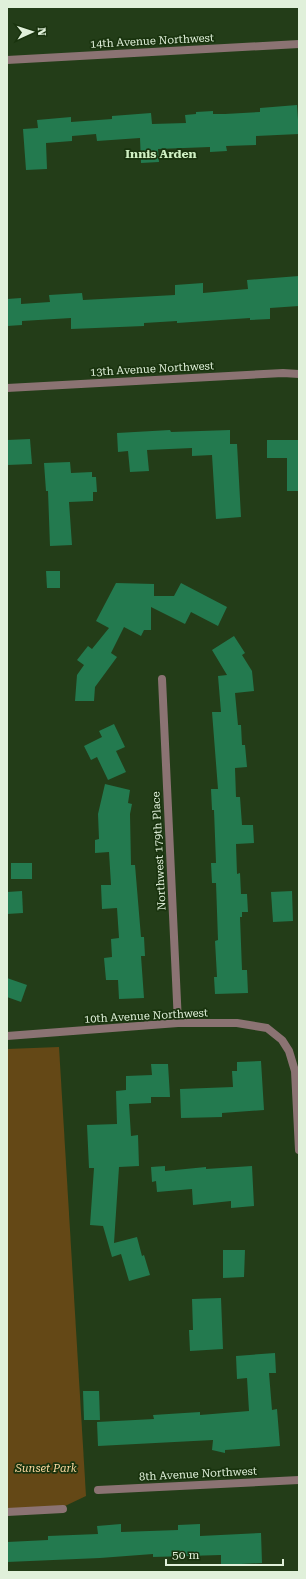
<svg xmlns="http://www.w3.org/2000/svg" width="306" height="1579" viewBox="0 0 306 1579" font-family="'Roboto Serif',serif">
<style>
.green{fill:#644816}
.building{fill:#237a4f}
.lines{fill:none;stroke-linecap:round;stroke-linejoin:round}
.minor{stroke:#8b7373;stroke-width:8}
.tertiary{stroke:#8b7373;stroke-width:8}
.labels{text-anchor:middle;dominant-baseline:central;stroke-width:3.5;stroke-linejoin:round;paint-order:stroke}
.street-label{font-size:11px;fill:#e0f0da;stroke:#19330e}
.park-label{font-size:11px;font-style:italic;fill:#fed9a1;stroke:#19330e}
.neighbourhood-label{font-size:12px;font-weight:bold;fill:#ceefc2;stroke:#19330e}
</style>
<rect width="100%" height="100%" fill="#233d18"/>
<polygon class="green" points="59,1047 86,1496 65,1506 7,1509 7,1049"/>
<g class="building">
<polygon points="297,105 299,134 256,136 256,145 226,146 227,151 210,152 210,147 158,149 159,162 141,163 140,138 97,141 96,134 72,136 72,141 46,143 47,169 26,170 23,129 38,128 37,120 71,117 71,122 112,119 112,116 151,113 152,124 186,123 185,115 196,114 196,112 213,111 213,114 225,114 260,112 260,108"/>
<polygon points="299,276 299,306 270,308 270,319 250,320 250,318 177,323 177,321 144,323 144,326 71,329 71,318 22,321 22,325 7,326 7,299 21,298 21,304 50,302 49,295 82,293 83,300 175,295 175,285 203,283 203,293 248,289 247,280"/>
<polygon points="170,430 171,432 230,430 230,444 237,444 241,517 216,519 212,455 192,456 192,448 147,450 149,471 130,472 128,451 118,452 117,433"/>
<polygon points="30,439 32,464 7,465 7,440"/>
<polygon points="267,440 299,440 299,491 287,491 287,458 267,458"/>
<polygon points="70,462 71,473 92,472 92,477 96,477 97,492 93,492 93,501 69,502 72,545 50,546 48,491 46,491 44,463"/>
<polygon points="46,571 60,571 60,588 47,588"/>
<polygon points="116,583 154,584 154,596 174,596 181,583 227,607 218,626 191,612 185,624 151,607 151,630 144,630 141,636 124,627 111,653 117,657 95,687 94,701 75,701 77,675 84,665 77,660 88,646 92,649 109,628 96,621"/>
<polygon points="234,636 245,653 242,655 252,671 254,691 235,693 238,725 241,725 242,745 245,745 247,767 235,768 236,797 240,797 242,825 253,825 254,843 236,844 237,874 240,873 241,894 247,894 248,912 242,912 242,917 240,917 242,970 247,970 248,993 215,994 214,977 217,977 215,941 218,940 216,883 212,883 211,863 216,863 214,810 212,810 211,789 218,789 212,712 221,712 218,676 227,675 212,650"/>
<polygon points="114,724 125,747 116,751 126,772 108,780 97,757 91,760 84,746 102,737 99,731"/>
<polygon points="105,784 130,790 128,803 132,804 130,814 131,865 135,865 141,937 144,937 145,956 141,956 144,998 119,999 118,980 106,980 104,958 112,957 111,939 119,938 117,908 102,909 101,885 111,885 109,852 95,853 95,840 99,839 98,814"/>
<rect x="11" y="863" width="21" height="16"/>
<polygon points="22,891 23,913 7,914 7,892"/>
<polygon points="292,891 293,921 273,922 271,892"/>
<polygon points="7,978 27,985 21,1002 7,997"/>
<polygon points="261,1061 264,1110 222,1113 222,1117 181,1118 180,1089 233,1087 232,1071 237,1071 237,1062"/>
<polygon points="151,1064 168,1064 170,1097 151,1097 151,1103 129,1104 131,1136 138,1135 139,1166 119,1167 114,1243 137,1237 142,1256 144,1255 150,1275 129,1281 121,1254 112,1257 103,1226 90,1225 94,1168 89,1168 87,1125 117,1124 116,1091 126,1090 126,1076 152,1075"/>
<polygon points="165,1166 165,1171 206,1167 206,1169 252,1166 254,1206 231,1208 231,1201 193,1205 192,1189 157,1192 156,1181 152,1182 151,1167"/>
<polygon points="223,1250 245,1250 244,1277 223,1278"/>
<polygon points="221,1298 223,1349 190,1351 189,1330 193,1330 192,1299"/>
<polygon points="275,1353 276,1373 269,1373 272,1410 277,1409 280,1446 225,1450 225,1453 212,1450 213,1440 98,1446 97,1422 154,1419 153,1415 200,1412 200,1415 249,1411 247,1378 237,1379 236,1356"/>
<polygon points="83,1391 99,1391 100,1420 84,1420"/>
<polygon points="121,1524 121,1532 178,1530 178,1525 200,1524 200,1536 261,1533 262,1563 221,1565 221,1555 153,1557 153,1554 100,1558 7,1562 7,1542 48,1540 48,1536 98,1534 97,1526"/>
</g>
<g class="lines">
<g class="minor">
<polyline points="162,679 178,1023"/>
<polyline points="98,1490 299,1480"/>
<polyline points="7,1512 63,1509"/>
</g>
<g class="tertiary">
<polyline points="7,60 299,44"/>
<polyline points="7,388 283,373 299,374"/>
<polyline points="7,1036 178,1023 237,1023 267,1028 282,1040 289,1051 295,1071 299,1150"/>
</g>
</g>
<g class="labels">
<g class="street-label">
<text transform="translate(152 41) rotate(-3)">14th Avenue Northwest</text>
<text transform="translate(152 369) rotate(-3)">13th Avenue Northwest</text>
<text transform="translate(159 851) rotate(-93)">Northwest 179th Place</text>
<text transform="translate(146 1016) rotate(-3)">10th Avenue Northwest</text>
<text transform="translate(198 1474) rotate(-3)">8th Avenue Northwest</text>
</g>
<g class="park-label">
<text x="46" y="1468">Sunset Park</text>
</g>
<g class="neighbourhood-label">
<text x="161" y="154">Innis Arden</text>
</g>
</g>
<rect width="306" height="1579" fill="none" stroke="#e0f0da" stroke-width="16"/>
<g transform="translate(32 32) rotate(87)" stroke="#19330e" stroke-width="3" paint-order="stroke">
<path d="M0-3L7 15L0 10L-7 15Z" fill="#e0f0da"/>
<text y="-6" font-size="11" font-weight="bold" text-anchor="middle" fill="#e0f0da">N</text>
</g>
<path d="M166 1559v6h117v-6" fill="none" stroke="#e0f0da" stroke-width="2"/>
<text x="172" y="1559" font-size="12" fill="#e0f0da" stroke="#19330e" stroke-width="3" paint-order="stroke">50 m</text>
</svg>
